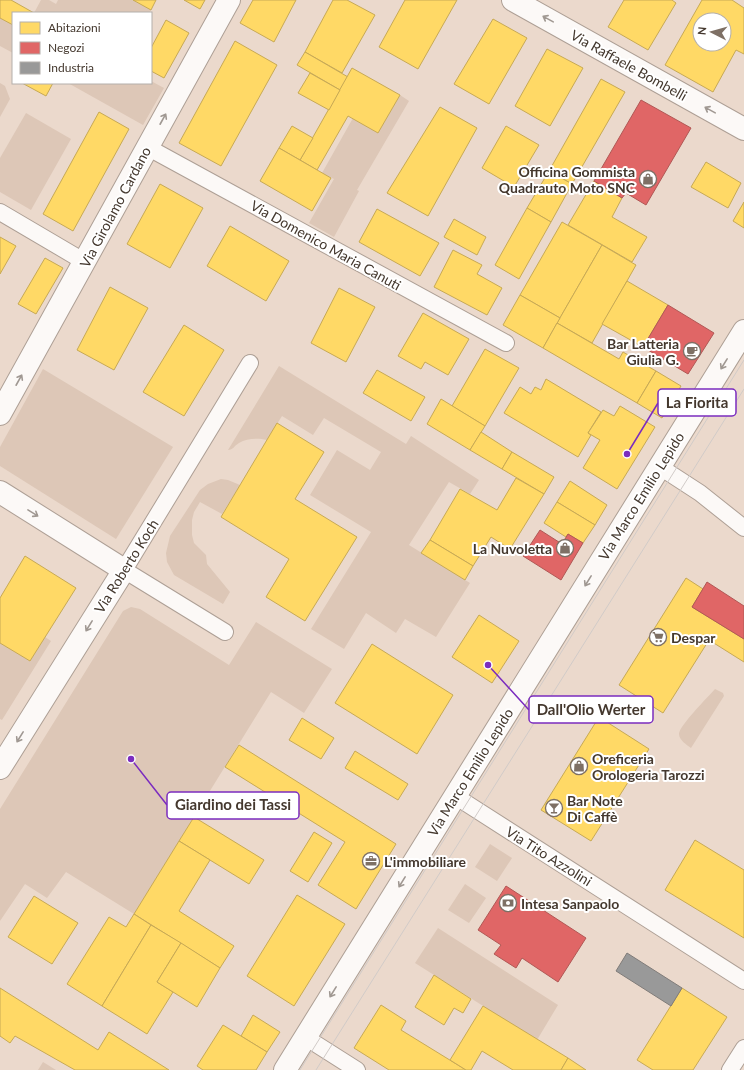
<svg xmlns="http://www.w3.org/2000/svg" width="744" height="1070" viewBox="0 0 744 1070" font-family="Lato,sans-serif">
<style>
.green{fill:#ddc7b7}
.homes{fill:#ffd966;stroke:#c7a955;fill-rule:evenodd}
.shops{fill:#e06666;stroke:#b15855}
.industry{fill:#999;stroke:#807c79}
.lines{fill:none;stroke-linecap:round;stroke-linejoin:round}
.lane-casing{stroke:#ad9f95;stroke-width:18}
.street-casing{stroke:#ad9f95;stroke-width:24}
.secondary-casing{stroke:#ad9f95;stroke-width:24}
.lane{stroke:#fcf9f7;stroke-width:16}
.street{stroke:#fcf9f7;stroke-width:22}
.secondary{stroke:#fcf9f7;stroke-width:22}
.tram{stroke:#d1cbc8;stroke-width:1}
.oneway{stroke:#a09892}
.labels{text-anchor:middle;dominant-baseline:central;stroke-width:4;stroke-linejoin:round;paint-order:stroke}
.street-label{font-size:14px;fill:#44382e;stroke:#fff}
.poi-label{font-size:14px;font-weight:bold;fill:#44382e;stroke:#fff;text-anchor:start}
.leader{fill:none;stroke:#7b2cbf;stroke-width:1.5}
.callout-dot{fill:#7b2cbf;stroke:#fff;stroke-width:1.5}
.callout{fill:#fff;stroke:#7b2cbf;stroke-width:1.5}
.callout-label{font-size:15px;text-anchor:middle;font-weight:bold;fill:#44382e}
</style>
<rect width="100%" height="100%" fill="#ebd9cc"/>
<g class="green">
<polygon points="41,0 49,0 56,4 58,0 133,0 151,10 149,13 34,13"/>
<polygon points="0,18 13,25 13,53 0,46"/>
<polygon points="151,81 164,88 143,125 68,83 151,83"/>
<polygon points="0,83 5,86 10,99 0,117"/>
<polygon points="400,95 409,101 357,190 359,191 334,237 309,223 334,179 322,173 353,118 378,133"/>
<polygon points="26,113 71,139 31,210 0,192 0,158"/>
<path d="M 279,366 L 406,444 L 411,436 L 479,480 L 470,494 L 449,482 L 409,545 L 470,583 L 436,637 L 405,619 L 396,633 L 366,613 L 344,649 L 311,629 L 371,532 L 310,495 L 337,450 L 370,470 L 381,452 L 324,418 L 313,435 L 282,416 L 267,440 C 258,438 247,438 239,443 C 234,446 233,450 228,450 Z"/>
<polygon points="43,369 173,447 116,539 0,466 0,447"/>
<polygon points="221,479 228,480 240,485 222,514 200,502 194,512 192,520 192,535 194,543 206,555 207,564 230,592 223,604 174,575 167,562 166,553 170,536 200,490 208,484"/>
<polygon points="131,607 140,609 229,665 256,622 332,669 304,713 271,692 134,914 66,872 47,898 25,884 0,921 0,809 123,611"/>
<polygon points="45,637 51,641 2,720 0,719 0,643 30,661"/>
<path d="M 715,689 L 723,693 L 724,696 L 691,748 C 687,745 679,740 679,734 C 679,726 708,697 715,689 Z"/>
<polygon points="490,844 512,858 497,881 475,867"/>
<polygon points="465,884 486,898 469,923 448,910"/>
<polygon points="438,928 558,1005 537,1040 415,963"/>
<polygon points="43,1062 56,1070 38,1070"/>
</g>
<g class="homes">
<polygon points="0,0 11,0 34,13 13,13 13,25 0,18"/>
<polygon points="133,0 156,0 151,10"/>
<polygon points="184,0 205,0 200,9"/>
<polygon points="253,0 296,0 274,42 240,23"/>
<polygon points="333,0 347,0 375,15 342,73 305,52"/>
<polygon points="405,0 457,0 418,69 379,47"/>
<polygon points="624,0 672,0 676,3 648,50 608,27"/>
<path d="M 702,0 L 732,0 L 744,8 L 744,54 L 736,50 L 713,92 L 665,65 ZM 700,20 L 724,20 L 724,44 L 700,44 Z"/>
<polygon points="493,19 527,38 489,104 454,84"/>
<polygon points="166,20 189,33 164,78 151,71 151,48"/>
<polygon points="235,41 277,65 221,166 179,143"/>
<polygon points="547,49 583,68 550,126 515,106"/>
<polygon points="305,52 348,77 340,90 297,65"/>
<polygon points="352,68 400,95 378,133 348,116 317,170 300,160"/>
<polygon points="310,73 340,90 329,110 298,93"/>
<polygon points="601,79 625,92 572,184 549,171"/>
<polygon points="22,83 53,83 46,96"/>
<polygon points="440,107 477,128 428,216 387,193"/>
<polygon points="99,112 129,129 73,231 43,214"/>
<polygon points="292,126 313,138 300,160 279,148"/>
<polygon points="506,126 539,145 514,187 482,168"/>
<polygon points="279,148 331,178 312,211 260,181"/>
<polygon points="706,162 741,183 728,208 691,187"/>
<polygon points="549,171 572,184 551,222 527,208"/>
<polygon points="594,181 622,198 612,217 647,237 632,262 568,225"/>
<polygon points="160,184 203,208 170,268 127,244"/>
<polygon points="744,202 744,228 733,221"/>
<polygon points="527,208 551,222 519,279 495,265"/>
<polygon points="377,209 439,243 420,276 359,242"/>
<polygon points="454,219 486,237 477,255 444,237"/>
<polygon points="562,222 602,245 560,318 520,295"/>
<polygon points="230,226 289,261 266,301 207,266"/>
<polygon points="0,237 16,246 0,274"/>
<polygon points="602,245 636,265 592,343 557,323"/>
<polygon points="453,250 482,265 477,274 502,288 487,315 434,287"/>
<polygon points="45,258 63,268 36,314 18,304"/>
<polygon points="627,281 668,305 643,347 602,324"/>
<polygon points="110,287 148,308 114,370 77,350"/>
<polygon points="339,288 375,307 346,362 311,343"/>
<polygon points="520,295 560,318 543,348 503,325"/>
<polygon points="423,313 469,339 448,375 425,362 421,369 398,356"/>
<polygon points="557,323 619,359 623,352 656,371 637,403 543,348"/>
<polygon points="184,325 224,350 184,416 143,392"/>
<polygon points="485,349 519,368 485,426 452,406"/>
<polygon points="377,370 425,397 411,421 363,393"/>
<polygon points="656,371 681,386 662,418 637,403"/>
<polygon points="546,379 601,412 588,433 591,435 578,457 504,413 520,387 531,394 535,387 541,390"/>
<polygon points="441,399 485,426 470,450 427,424"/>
<polygon points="620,406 655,427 617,489 583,468 600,440 588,433 603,410 614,416"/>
<polygon points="277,423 324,452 295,499 357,537 305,621 266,597 289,559 221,517"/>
<polygon points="481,432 512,452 502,469 470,450"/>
<polygon points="512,452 554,477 544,494 502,469"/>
<polygon points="516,478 544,494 510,549 491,537 473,566 430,540 460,489 497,510"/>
<polygon points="570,481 607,505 595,525 557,502"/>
<polygon points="557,502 595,525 583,543 568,534 566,537 544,523"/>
<polygon points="430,540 473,566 465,580 421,553"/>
<polygon points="25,556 76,588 30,661 0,643 0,598"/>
<polygon points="686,578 703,589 692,607 744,639 744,662 709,640 663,713 619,685"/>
<polygon points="479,615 519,641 492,683 452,657"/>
<polygon points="372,644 453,695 417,754 335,703"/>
<polygon points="599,717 649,749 591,841 541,810"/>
<polygon points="302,718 334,738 321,759 289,740"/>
<polygon points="239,745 396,844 356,909 318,885 345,842 225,767"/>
<polygon points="355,751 408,784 398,800 345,768"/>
<polygon points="194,817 264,860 249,884 179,841"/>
<polygon points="314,832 332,843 308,882 290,871"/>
<polygon points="695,840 744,870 744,938 665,890"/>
<polygon points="179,841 210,860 179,911 234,946 220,968 134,914"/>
<polygon points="297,895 345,924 294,1006 247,976"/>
<polygon points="34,896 78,923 52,964 8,937"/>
<polygon points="134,914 151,925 102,1006 67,984 109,917 126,927"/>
<polygon points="151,925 181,943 157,982 173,992 147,1034 102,1006"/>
<polygon points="181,943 220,968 197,1007 157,982"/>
<polygon points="434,975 471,999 463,1013 454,1008 444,1025 415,1007"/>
<polygon points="0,988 98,1050 109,1032 169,1070 75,1070 15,1036 10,1043 0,1036"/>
<polygon points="682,988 727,1017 693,1070 653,1070 637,1060"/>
<polygon points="381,1005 406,1021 401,1030 466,1070 389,1070 354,1048"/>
<polygon points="483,1006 568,1058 561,1070 513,1070 482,1051 471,1070 466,1070 450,1060"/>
<polygon points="253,1015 280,1032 267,1052 241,1036"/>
<polygon points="223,1025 267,1052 256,1070 203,1070 197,1066"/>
<polygon points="568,1058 586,1070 561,1070"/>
</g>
<g class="shops">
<polygon points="641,100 691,128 646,205 626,193 622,198 594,181"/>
<polygon points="668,305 714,333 688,374 643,347"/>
<polygon points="540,530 562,544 568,534 583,543 561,580 523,556"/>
<polygon points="707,582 744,606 744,639 692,607"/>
<polygon points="506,886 586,938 558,982 522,958 516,968 494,954 501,945 478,930"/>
</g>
<polygon class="industry" points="627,953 682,988 671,1006 616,971"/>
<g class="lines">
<g class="lane-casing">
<g id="lane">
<polyline points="147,147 506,343"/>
<polyline points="0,212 85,262"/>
<polyline points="660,467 700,493 744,528"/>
<polyline points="225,632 124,570 250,363"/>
<polyline points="455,796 744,981"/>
<polyline points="305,1037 357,1070"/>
<polyline points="730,1070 744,1048"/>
</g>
</g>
<g class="street-casing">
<g id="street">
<polyline points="513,0 744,129"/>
<polyline points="0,414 229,0"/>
<polyline points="0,492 124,570 0,768"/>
</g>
</g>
<g class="secondary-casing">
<polyline id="secondary" points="285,1070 744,331"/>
</g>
<use href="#lane" class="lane"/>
<use href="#street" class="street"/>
<use href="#secondary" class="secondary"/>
<g class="tram">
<polyline points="300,1070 744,360"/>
<polyline points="316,1070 744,389"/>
</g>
</g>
<defs><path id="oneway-shaft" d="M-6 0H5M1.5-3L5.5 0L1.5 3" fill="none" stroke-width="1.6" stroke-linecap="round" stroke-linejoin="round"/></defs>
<g class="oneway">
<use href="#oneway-shaft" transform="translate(548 19) rotate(-151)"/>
<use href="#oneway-shaft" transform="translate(710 110) rotate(-151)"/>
<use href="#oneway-shaft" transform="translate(163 119) rotate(-61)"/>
<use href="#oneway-shaft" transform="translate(724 364) rotate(122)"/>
<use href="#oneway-shaft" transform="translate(19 380) rotate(-61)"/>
<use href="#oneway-shaft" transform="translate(33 513) rotate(32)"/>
<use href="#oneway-shaft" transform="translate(588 581) rotate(122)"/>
<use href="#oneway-shaft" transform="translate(89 626) rotate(122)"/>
<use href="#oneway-shaft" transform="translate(20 737) rotate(122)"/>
<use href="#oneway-shaft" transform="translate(402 882) rotate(122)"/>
<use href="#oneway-shaft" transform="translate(333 992) rotate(122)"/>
</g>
<defs>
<g id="shop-ring" transform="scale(0.9)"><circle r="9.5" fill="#fff" stroke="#7e7065" stroke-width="1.5"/><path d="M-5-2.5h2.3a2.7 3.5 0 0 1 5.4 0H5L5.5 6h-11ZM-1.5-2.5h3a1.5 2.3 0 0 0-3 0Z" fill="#7e7065"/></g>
<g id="cafe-ring" transform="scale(0.9)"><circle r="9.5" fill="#fff" stroke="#7e7065" stroke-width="1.5"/><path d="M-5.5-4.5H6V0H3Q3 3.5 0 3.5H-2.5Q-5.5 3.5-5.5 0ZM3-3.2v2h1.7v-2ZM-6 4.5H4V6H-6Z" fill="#7e7065"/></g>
<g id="supermarket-ring" transform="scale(0.9)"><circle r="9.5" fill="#fff" stroke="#7e7065" stroke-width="1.5"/><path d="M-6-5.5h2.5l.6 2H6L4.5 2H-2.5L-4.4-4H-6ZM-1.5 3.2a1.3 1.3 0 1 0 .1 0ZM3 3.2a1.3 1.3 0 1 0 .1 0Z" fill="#7e7065"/></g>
<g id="bar-ring" transform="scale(0.9)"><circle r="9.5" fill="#fff" stroke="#7e7065" stroke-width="1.5"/><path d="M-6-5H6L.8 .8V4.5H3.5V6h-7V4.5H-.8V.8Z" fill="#7e7065"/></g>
<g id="office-ring" transform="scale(0.9)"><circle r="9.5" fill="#fff" stroke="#7e7065" stroke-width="1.5"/><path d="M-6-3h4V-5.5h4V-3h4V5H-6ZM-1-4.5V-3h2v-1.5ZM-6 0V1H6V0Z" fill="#7e7065"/></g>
<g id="bank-ring" transform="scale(0.9)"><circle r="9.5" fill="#fff" stroke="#7e7065" stroke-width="1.5"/><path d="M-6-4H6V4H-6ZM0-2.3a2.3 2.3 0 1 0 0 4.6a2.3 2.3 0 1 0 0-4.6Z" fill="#7e7065"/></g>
</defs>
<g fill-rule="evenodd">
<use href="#shop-ring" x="648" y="179"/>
<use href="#cafe-ring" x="692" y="351"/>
<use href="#shop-ring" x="565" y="548"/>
<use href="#supermarket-ring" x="658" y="637"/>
<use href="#shop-ring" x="579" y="766"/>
<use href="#bar-ring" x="554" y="808"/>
<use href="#office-ring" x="371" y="861"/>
<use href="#bank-ring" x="508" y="903"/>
</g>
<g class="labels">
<g class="street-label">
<text transform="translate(629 65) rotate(29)">Via Raffaele Bombelli</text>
<text transform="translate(115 207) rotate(-62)">Via Girolamo Cardano</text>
<text transform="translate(326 245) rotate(29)">Via Domenico Maria Canuti</text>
<text transform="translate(641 496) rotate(-58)">Via Marco Emilio Lepido</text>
<text transform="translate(126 566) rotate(-58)">Via Roberto Koch</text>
<text transform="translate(470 772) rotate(-58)">Via Marco Emilio Lepido</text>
<text transform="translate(549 856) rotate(32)">Via Tito Azzolini</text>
</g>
<g class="poi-label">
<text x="635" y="171" text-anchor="end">Officina Gommista<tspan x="635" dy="16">Quadrauto Moto SNC</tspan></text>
<text x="679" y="343" text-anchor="end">Bar Latteria<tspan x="679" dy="16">Giulia G.</tspan></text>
<text x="552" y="548" text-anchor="end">La Nuvoletta</text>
<text x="671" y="637">Despar</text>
<text x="592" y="758">Oreficeria<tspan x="592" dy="16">Orologeria Tarozzi</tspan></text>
<text x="567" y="800">Bar Note<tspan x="567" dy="16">Di Caffè</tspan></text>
<text x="384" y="861">L'immobiliare</text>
<text x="521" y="903">Intesa Sanpaolo</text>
</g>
</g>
<path class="leader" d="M627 454L658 403M488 665L529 710M131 759L167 805"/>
<g class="callout-dot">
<circle cx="627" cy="454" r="4"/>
<circle cx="488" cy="665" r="4"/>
<circle cx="131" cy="759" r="4"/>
</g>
<g class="callout">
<rect x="658" y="389" width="78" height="27" rx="4"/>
<rect x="529" y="696" width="124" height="27" rx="4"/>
<rect x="167" y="792" width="132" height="27" rx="4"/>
</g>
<g class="callout-label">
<text x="697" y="408">La Fiorita</text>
<text x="591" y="715">Dall'Olio Werter</text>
<text x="233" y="810">Giardino dei Tassi</text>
</g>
<rect x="12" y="12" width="140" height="72" fill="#ffffff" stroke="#b4afab"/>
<rect x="20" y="22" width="20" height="12" fill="#ffd966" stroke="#b4afab"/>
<text x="48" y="32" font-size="12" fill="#44382e">Abitazioni</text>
<rect x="20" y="42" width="20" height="12" fill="#e06666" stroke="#b4afab"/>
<text x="48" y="52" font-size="12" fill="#44382e">Negozi</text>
<rect x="20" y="62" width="20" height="12" fill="#999999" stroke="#b4afab"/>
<text x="48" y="72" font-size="12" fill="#44382e">Industria</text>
<g transform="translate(712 32) rotate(276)"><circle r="19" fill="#ffffff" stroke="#b4afab"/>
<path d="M0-3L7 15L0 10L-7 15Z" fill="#7e7065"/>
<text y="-6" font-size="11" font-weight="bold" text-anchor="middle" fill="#44382e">N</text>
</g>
</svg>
